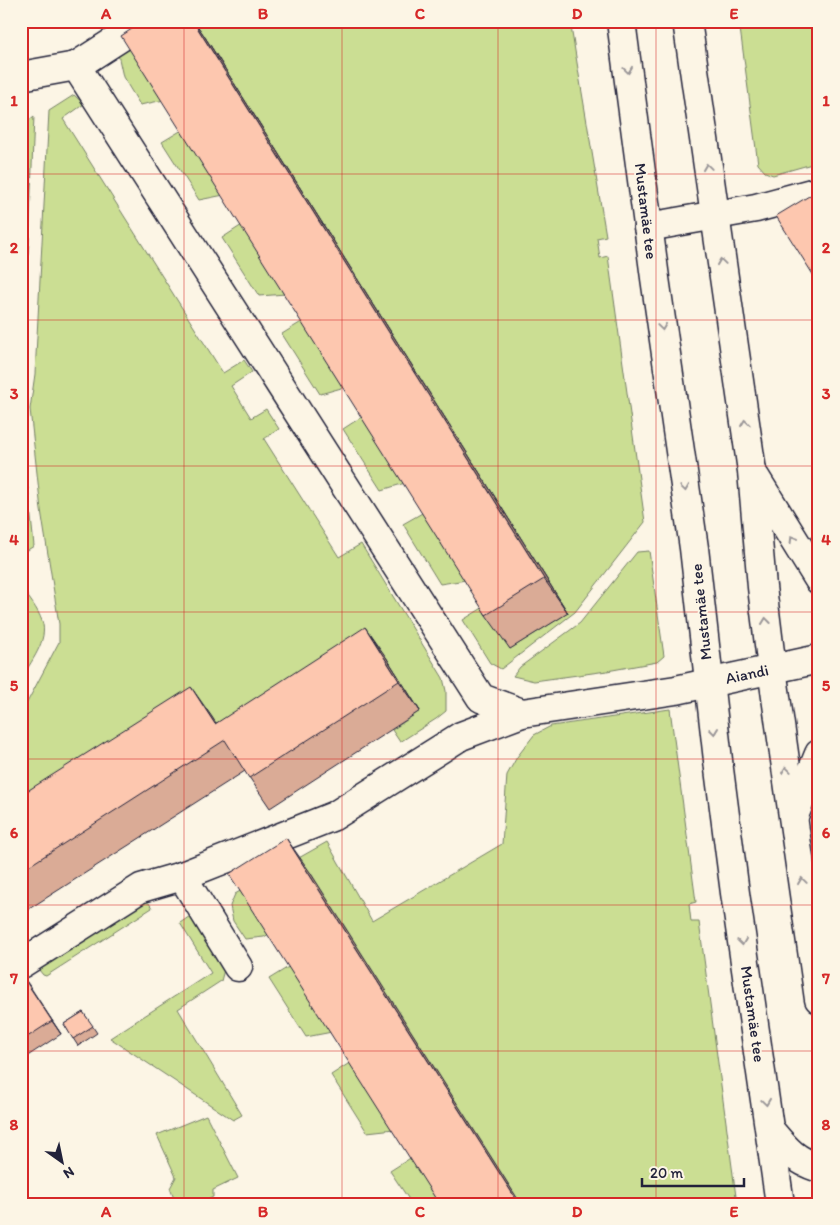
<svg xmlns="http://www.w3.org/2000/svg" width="840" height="1225" viewBox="0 0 840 1225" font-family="Itim,sans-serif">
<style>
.green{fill:#cbde93;stroke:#768067}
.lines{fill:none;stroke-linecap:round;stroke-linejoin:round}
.minor-casing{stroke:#22223b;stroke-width:31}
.secondary-casing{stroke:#22223b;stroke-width:31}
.minor{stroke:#fcf5e5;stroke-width:28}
.secondary{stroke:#fcf5e5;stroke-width:28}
.wall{fill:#daab96;stroke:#22223b}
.shaded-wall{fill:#b18b7a;stroke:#22223b}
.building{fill:#fdc7af;stroke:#22223b}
.oneway{stroke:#9a9698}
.grid{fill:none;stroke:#d62828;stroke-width:1;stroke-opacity:0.55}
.labels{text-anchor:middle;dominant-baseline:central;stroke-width:4;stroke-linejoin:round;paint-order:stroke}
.street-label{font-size:16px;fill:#22223b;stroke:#fcf5e5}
.neatline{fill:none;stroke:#d62828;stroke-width:2}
.grid-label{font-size:16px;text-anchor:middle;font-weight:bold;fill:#d62828}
</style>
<rect width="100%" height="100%" fill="#fcf5e5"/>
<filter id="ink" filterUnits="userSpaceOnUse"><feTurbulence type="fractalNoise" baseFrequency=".02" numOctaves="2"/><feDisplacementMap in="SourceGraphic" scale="10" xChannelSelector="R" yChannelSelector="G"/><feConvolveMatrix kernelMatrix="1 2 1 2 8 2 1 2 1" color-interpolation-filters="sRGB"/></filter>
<g filter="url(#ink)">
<g class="green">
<polygon points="170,21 570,21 606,236 597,238 600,258 608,256 645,522 575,612 501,669 490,663 463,620 484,607 510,649 568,613 203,34 164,100 140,105 123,77 118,54"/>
<polygon points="739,21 819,21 819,162 773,175 765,172 758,164"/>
<polygon points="74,95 84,104 63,119 223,373 244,360 252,372 231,386 251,418 266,409 279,429 264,439 339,557 361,544 443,678 446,691 446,711 436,719 400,742 392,730 420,711 21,838 21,714 59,642 59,624 41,510 30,409 35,374 49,111"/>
<polygon points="34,116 29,242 21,343 21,127"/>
<polygon points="182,130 224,195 199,200 162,142"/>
<polygon points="242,225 286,294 259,296 222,238"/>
<polygon points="303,321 345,387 320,394 282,334"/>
<polygon points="363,416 405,483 382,490 343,429"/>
<polygon points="28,488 34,546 21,554 21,492"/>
<polygon points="424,512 466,580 440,584 403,524"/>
<polygon points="649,551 664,656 657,662 607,671 534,681 513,676 520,667 580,623 637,552"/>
<path d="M 21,587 C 28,597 38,609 42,621 C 49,640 30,663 21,679 Z"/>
<polygon points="670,709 696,902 689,904 691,922 699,922 737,1204 521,1204 269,934 264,937 245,939 233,921 230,906 235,894 327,842 372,921 502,844 507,775 517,757 534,735 551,726"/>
<polygon points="143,902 149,903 152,908 46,976 43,975 39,970 40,967"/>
<polygon points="193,914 225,966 221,981 178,1009 242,1115 233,1120 110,1038 211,973 180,923"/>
<polygon points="290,966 332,1032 306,1037 269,979"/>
<polygon points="351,1062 394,1129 367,1132 331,1075"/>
<polygon points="206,1115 238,1178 213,1190 213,1197 199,1204 176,1204 170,1188 176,1177 157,1135"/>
<polygon points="412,1157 442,1204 412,1204 390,1171"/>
</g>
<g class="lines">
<g class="minor-casing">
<g id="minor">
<polyline points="76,66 146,21"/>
<polyline points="21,76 76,66 481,698 522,713 676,690 819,659"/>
<polyline points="648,227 756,208 819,191"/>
<polyline points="182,876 334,816 461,736 522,713"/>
<polyline points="21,964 141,888 182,876 238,967"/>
<path d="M 770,1130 C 786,1149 794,1160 819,1168"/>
</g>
</g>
<g class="secondary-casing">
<g id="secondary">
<polyline points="621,21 655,278 694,548 719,769 735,893 780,1204"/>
<polyline points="687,21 752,471 762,587 772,669 819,999"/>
<polyline points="755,477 819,580"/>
<polyline points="794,816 819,754"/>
</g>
</g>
<use href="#minor" class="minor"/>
<use href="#secondary" class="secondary"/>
</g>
<g class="wall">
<polygon points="144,21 194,21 203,34 568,613 510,649 486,615"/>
<polygon points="21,633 26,641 21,644"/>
<polygon points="386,657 420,711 270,808 245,771 21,914 21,795 216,723"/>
<polygon points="21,974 61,1034 23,1059 21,1057"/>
<polygon points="83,1012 97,1033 78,1046 64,1024"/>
</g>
<g class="shaded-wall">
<polygon points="193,21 194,21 203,34 568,613 544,579"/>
<polygon points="365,627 386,657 420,711 399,681"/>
<polygon points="191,687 212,717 236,754 215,724"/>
<polygon points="286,838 310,872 521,1204 519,1204"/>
<polygon points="21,974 29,985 61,1034 52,1021"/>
</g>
<g class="building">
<polygon points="144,21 193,21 544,579 486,615 121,36"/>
<polygon points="811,21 819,21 819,33"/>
<polygon points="819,190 819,284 776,216"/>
<polygon points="365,627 399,681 249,778 225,740 21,871 21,795 191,687 215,724"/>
<polygon points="286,838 519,1204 439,1204 229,874"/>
<polygon points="21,974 52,1021 21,1041"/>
<polygon points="83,1012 93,1026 73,1039 64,1024"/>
</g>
<defs><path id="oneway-chevron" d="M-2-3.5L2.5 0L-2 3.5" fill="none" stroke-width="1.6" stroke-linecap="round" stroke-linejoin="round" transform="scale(1.25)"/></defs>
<g class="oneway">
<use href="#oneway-chevron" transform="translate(628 70) rotate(82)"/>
<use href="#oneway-chevron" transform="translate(707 167) rotate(-98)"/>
<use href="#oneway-chevron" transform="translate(721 262) rotate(-98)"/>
<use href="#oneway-chevron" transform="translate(662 327) rotate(82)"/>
<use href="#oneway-chevron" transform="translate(745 423) rotate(-98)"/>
<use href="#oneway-chevron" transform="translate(685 488) rotate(82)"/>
<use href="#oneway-chevron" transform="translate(793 539) rotate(-121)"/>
<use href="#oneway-chevron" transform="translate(766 621) rotate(-97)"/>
<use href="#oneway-chevron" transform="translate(714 731) rotate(83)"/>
<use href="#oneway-chevron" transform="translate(786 770) rotate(-98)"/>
<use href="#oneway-chevron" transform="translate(802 881) rotate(-98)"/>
<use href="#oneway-chevron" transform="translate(742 942) rotate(82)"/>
<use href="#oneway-chevron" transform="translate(766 1102) rotate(82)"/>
</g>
</g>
<path class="grid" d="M 184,21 L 184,1204M 342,21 L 342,1204M 498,21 L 498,1204M 656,21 L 656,1204M 21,174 L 819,174M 21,320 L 819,320M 21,466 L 819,466M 21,612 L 819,612M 21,759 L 819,759M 21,905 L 819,905M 21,1051 L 819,1051"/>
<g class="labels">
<g class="street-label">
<text transform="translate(646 211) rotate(83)">Mustamäe tee</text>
<text transform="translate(701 612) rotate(-96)">Mustamäe tee</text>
<text transform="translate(747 674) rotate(-12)">Aiandi</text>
<text transform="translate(753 1014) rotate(82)">Mustamäe tee</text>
</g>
</g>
<rect width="840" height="1225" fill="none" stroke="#fcf5e5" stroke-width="55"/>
<g transform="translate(62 1162) rotate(147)" stroke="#fcf5e5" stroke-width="4" paint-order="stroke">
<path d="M0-4L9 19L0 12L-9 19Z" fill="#22223b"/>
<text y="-8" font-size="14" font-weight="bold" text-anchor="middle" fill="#22223b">N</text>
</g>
<path d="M642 1178v8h102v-8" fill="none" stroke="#22223b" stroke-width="2.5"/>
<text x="650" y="1178" font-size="15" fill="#22223b" stroke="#fcf5e5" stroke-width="4" paint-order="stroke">20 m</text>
<rect x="28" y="28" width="784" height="1170" class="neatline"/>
<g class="grid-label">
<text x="106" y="19">A</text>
<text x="263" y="19">B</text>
<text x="420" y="19">C</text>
<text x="577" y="19">D</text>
<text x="734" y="19">E</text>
<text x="14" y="106">1</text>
<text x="826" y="106">1</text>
<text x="14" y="253">2</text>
<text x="826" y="253">2</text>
<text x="14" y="399">3</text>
<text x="826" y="399">3</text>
<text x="14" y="545">4</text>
<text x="826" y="545">4</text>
<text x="14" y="691">5</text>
<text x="826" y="691">5</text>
<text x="14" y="838">6</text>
<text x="826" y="838">6</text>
<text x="14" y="984">7</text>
<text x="826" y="984">7</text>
<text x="14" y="1130">8</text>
<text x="826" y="1130">8</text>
<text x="106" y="1217">A</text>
<text x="263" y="1217">B</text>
<text x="420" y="1217">C</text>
<text x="577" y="1217">D</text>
<text x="734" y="1217">E</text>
</g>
</svg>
